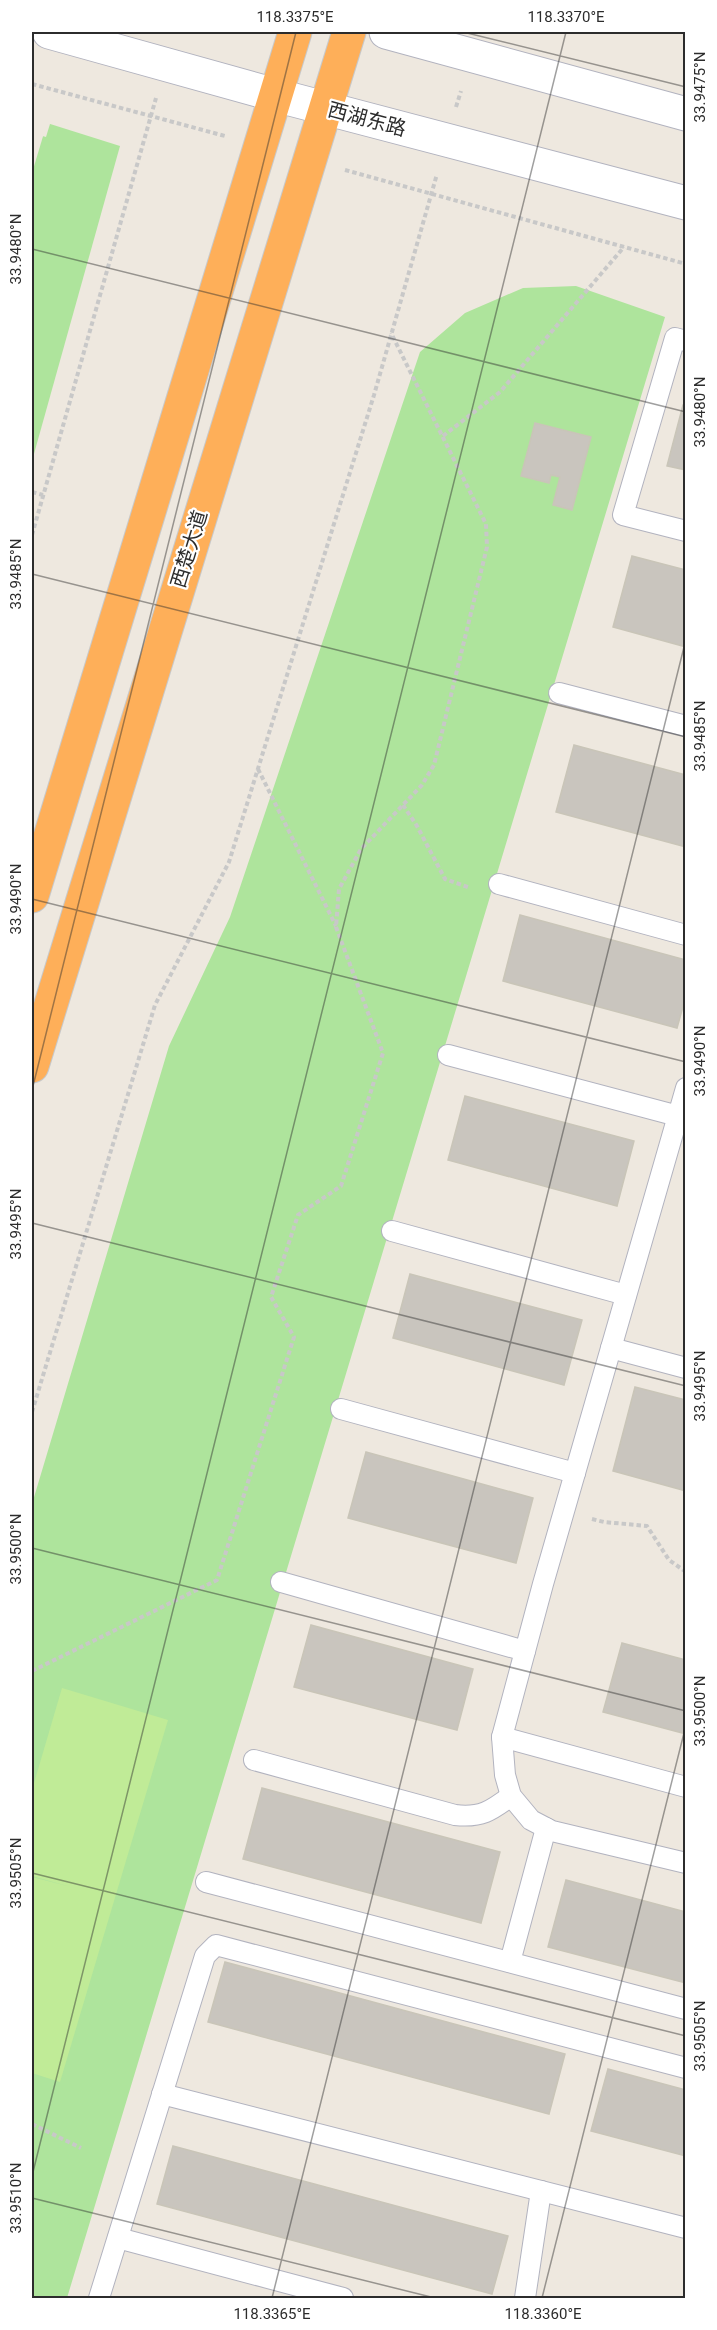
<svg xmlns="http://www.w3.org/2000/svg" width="717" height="2330" viewBox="0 0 717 2330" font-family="Roboto,'Noto Sans SC',sans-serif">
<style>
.green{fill:#aee49c}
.pitch{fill:#c0eb97}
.pier{fill:#eee8df}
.building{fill:#c9c5be;stroke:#c9c5b8;stroke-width:1.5}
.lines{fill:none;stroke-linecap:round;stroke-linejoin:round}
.lane-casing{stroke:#b2b3bf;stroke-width:22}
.secondary-casing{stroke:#b2b3bf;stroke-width:35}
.highway-casing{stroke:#c8c8c8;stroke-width:35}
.path{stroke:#c8c8c8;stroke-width:4;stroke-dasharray:4.5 3;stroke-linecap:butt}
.lane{stroke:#fff;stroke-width:20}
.secondary{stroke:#fff;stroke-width:33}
.highway{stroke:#feaf59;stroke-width:33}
.ticks{fill:none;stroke:#2c2c2c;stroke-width:1.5;stroke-opacity:0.45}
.labels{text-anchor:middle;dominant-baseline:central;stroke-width:4.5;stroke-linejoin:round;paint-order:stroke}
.street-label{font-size:20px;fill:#2c2c2c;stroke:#fff}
.neatline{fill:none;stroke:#2c2c2c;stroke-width:2}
.ticks-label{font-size:15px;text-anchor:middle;fill:#2c2c2c}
</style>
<rect width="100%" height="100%" fill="#eee8df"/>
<g class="green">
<polygon points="47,123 120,146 32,461 32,173"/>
<polygon points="576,286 665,317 67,2298 32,2298 32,1504 169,1046 230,917 420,352 465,313 523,288"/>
</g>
<polygon class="pitch" points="62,1688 168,1720 60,2082 32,2073 32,1877 71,1887 32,1876 32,1790"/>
<polygon class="pier" points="32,32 78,32 46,137 32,133"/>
<g class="building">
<polygon points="683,405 686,405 686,470 667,466"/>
<polygon points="535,423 591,437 572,510 553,505 560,477 551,475 549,483 521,476"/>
<polygon points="632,556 686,570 686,647 613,627"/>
<polygon points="574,745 686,775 686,847 556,812"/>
<polygon points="520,915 686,960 686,996 677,1028 503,981"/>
<polygon points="465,1096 634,1141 617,1206 448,1160"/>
<polygon points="410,1274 582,1320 564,1385 393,1338"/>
<polygon points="635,1387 686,1400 686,1491 613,1471"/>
<polygon points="366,1452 533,1498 516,1563 348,1518"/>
<polygon points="311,1625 473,1669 457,1730 294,1687"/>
<polygon points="622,1643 686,1660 686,1734 603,1712"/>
<polygon points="262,1788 500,1852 481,1923 243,1859"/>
<polygon points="566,1880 686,1912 686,1983 548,1947"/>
<polygon points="225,1962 565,2054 549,2114 208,2022"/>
<polygon points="608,2069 686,2090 686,2156 591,2131"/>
<polygon points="173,2146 508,2236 492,2294 157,2204"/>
</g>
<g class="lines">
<g class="lane-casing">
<g id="lane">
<polyline points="686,341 675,338 623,515 686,531"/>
<polyline points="559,693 686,726"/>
<polyline points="499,884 686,935"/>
<polyline points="448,1055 678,1116"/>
<polyline points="686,1088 543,1584 502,1737 505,1775 511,1796 531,1820 552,1831 686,1863"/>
<polyline points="392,1231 626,1295"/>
<polyline points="611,1348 686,1368"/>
<polyline points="341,1409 575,1473"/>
<polyline points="281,1582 525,1651"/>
<polyline points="502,1737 686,1787"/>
<path d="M 254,1760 L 455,1815 C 481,1818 491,1811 511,1796"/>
<polyline points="206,1882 686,2009"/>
<polyline points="510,1962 546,1828"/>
<polyline points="162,2094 686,2228"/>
<polyline points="118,2238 343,2298"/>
<polyline points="99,2298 205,1956 216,1945 686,2068"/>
<polyline points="525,2298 541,2191"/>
</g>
</g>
<g class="secondary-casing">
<g id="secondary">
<polyline points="49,32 275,95 686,203"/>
<polyline points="386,32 686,114"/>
</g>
</g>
<g class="highway-casing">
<g id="highway">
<polyline points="32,896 295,32"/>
<polyline points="32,1066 349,32"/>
</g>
</g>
<g class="path">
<polyline points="685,32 686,32"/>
<polyline points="32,84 225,136"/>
<polyline points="456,107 461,91"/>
<polyline points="345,170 686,264"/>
<polyline points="443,436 500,392 624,247"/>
<polyline points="32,492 43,495"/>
<polyline points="32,535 156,98"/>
<polyline points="258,769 336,926"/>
<polyline points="403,805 417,826 445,879 470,888"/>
<polyline points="32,1412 155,1005 229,862 374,395 437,174"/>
<polyline points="592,1519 604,1522 647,1526 669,1560 686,1572"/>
<polyline points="32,1671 217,1580 294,1337 271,1297 298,1215 341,1186 383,1053 336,927 339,889 361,849 422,785 434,765 487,547 486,524 391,333"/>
<polyline points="32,2124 81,2148"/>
</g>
<use href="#lane" class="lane"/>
<use href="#secondary" class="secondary"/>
<use href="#highway" class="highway"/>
</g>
<path class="ticks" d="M 463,32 L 686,87M 32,249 L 686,412M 32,574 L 686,737M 32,899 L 686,1062M 32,1090 L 296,32M 32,1223 L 686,1386M 32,1548 L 686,1711M 32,1873 L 686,2036M 32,2176 L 566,32M 32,2198 L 435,2298M 272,2298 L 686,639M 542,2298 L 686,1725"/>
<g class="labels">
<g class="street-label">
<text transform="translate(367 119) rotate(15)">西湖东路</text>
<text transform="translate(189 549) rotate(-73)">西楚大道</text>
</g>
</g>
<rect width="717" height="2330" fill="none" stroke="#ffffff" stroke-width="66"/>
<rect x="33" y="33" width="651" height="2264" class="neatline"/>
<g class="ticks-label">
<text x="295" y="22">118.3375°E</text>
<text x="566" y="22">118.3370°E</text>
<text transform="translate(700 87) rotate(-90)" y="5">33.9475°N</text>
<text transform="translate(16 249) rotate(-90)" y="5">33.9480°N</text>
<text transform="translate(700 412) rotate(-90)" y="5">33.9480°N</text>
<text transform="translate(16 574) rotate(-90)" y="5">33.9485°N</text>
<text transform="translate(700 736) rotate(-90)" y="5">33.9485°N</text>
<text transform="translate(16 899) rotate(-90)" y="5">33.9490°N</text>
<text transform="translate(700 1061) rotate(-90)" y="5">33.9490°N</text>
<text transform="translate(16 1224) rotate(-90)" y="5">33.9495°N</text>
<text transform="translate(700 1386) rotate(-90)" y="5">33.9495°N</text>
<text transform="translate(16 1549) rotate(-90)" y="5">33.9500°N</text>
<text transform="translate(700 1711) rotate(-90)" y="5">33.9500°N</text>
<text transform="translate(16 1873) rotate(-90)" y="5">33.9505°N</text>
<text transform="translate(700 2036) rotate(-90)" y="5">33.9505°N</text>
<text transform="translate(16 2198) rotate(-90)" y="5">33.9510°N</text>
<text x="272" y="2319">118.3365°E</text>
<text x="543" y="2319">118.3360°E</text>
</g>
</svg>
